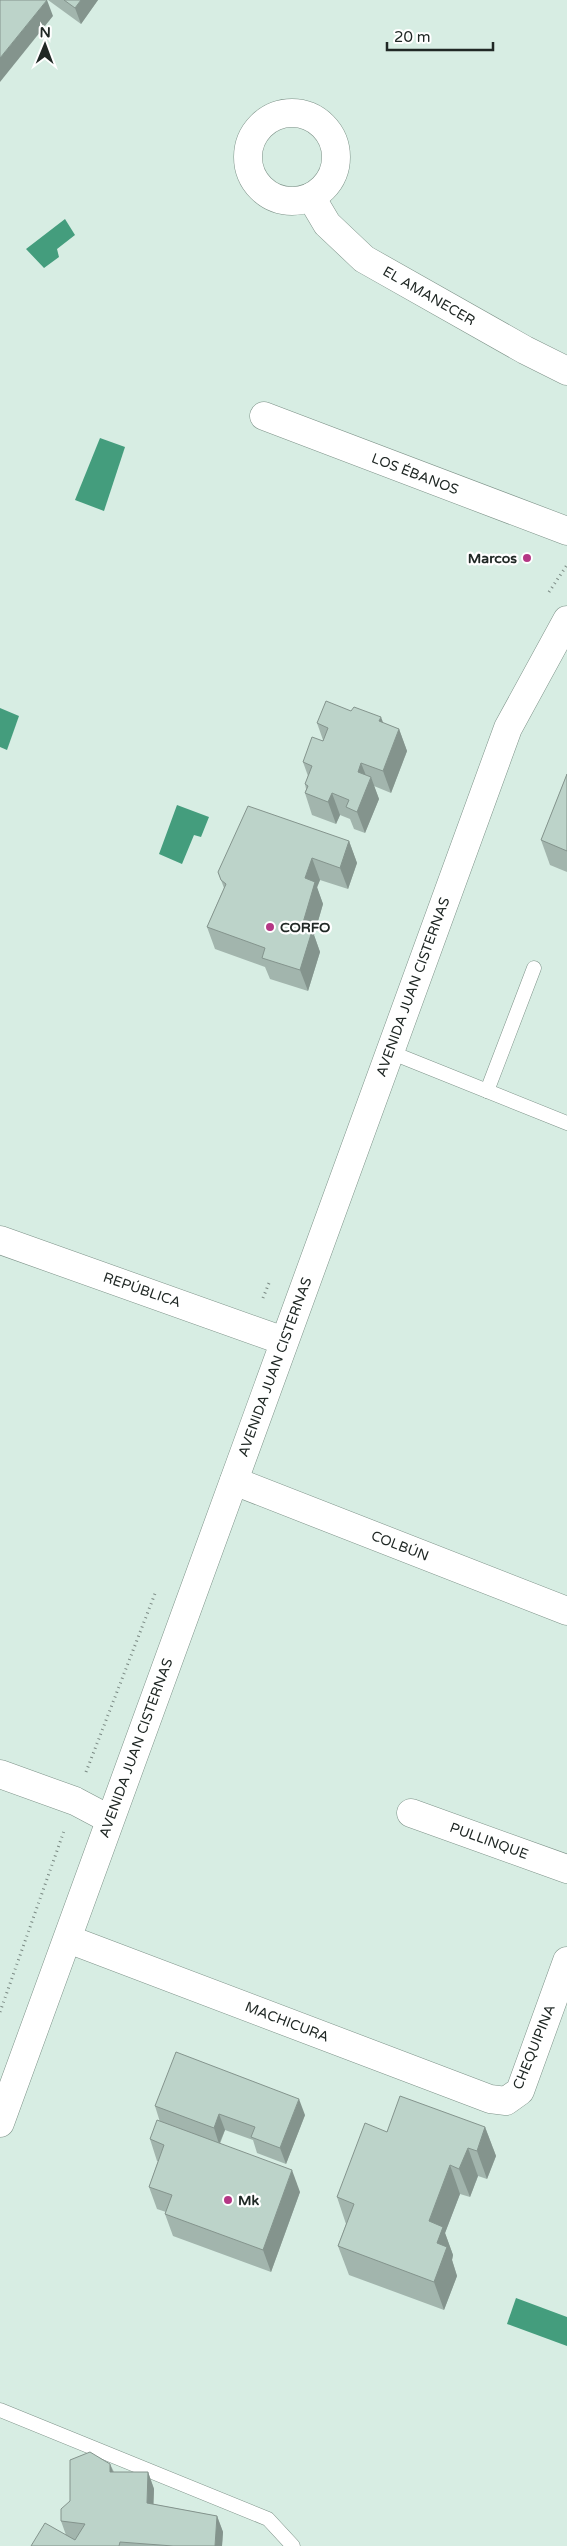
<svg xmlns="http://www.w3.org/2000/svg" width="567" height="2546" viewBox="0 0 567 2546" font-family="'Varela Round',sans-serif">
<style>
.water{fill:#449d7d}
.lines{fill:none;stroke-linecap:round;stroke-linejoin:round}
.service-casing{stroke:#7d9288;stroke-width:15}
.minor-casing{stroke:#7d9288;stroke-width:29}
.primary-casing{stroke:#7d9288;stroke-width:29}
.path{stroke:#7a8983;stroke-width:3;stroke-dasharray:1 4;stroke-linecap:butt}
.service{stroke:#fff;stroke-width:14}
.minor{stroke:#fff;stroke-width:28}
.primary{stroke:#fff;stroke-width:28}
.wall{fill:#a2b5ad}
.shaded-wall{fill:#84948d}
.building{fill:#bcd3c9;stroke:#84948d}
.poi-dot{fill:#b53785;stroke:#fff;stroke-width:2}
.labels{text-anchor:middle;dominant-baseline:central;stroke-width:4.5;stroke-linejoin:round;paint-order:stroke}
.street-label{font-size:14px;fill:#202825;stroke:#fff}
.poi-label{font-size:14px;font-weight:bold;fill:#202825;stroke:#fff;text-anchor:start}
</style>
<rect width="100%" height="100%" fill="#d7ede3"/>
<g class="water">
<polygon points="65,219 75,235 57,249 59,257 44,268 26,249"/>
<polygon points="100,438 125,447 104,511 75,500"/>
<polygon points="0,708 19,716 7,750 0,747"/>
<polygon points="177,805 209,817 201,837 194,835 182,864 159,854"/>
<polygon points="516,2298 567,2317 567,2346 507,2324"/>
</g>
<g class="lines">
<g class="service-casing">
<g id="service">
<polyline points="390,1052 567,1123"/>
<polyline points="487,1091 534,968"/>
<polyline points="0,2410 268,2519 293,2546"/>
</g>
</g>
<g class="minor-casing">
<g id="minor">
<circle cx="292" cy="157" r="44"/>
<polyline points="311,197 327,224 364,259 525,350 567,371"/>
<polyline points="264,416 567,531"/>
<polyline points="0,1240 284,1341"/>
<polyline points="234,1481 567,1611"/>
<polyline points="0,1774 75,1801 109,1819"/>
<polyline points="411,1813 567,1869"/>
<polyline points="68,1939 490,2099 506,2101 520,2091 567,1961"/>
</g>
</g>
<g class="primary-casing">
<polyline id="primary" points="0,2123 508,728 567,620"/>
</g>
<g class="path">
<polyline points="549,592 567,565"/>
<polyline points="263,1298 269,1283"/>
<polyline points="86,1772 156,1591"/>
<polyline points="0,2012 64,1831"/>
</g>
<use href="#service" class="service"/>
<use href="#minor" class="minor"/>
<use href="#primary" class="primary"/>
</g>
<g class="wall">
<polygon points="48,0 98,0 81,24"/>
<polygon points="317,723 383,723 399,729 407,751 391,793 374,786 379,799 365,833 354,829 350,819 340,815 336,824 312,815 305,793 306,789 305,784 308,776 303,762 323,740"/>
<polygon points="567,774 567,872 550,865 541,840"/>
<polygon points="349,841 357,863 348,889 320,880 317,888 323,904 314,935 320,952 308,991 270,979 265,967 215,949 207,927 224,888 218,872"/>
<polygon points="155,2106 305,2115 286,2164 257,2153 253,2140 225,2130 220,2144 300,2192 271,2272 173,2236 165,2214 166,2212 157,2209 149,2187 158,2161 157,2161 150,2139 160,2122"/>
<polygon points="485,2127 496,2156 487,2179 478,2176 470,2197 460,2194 445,2233 453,2255 452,2260 457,2276 444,2310 349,2275 338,2246 346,2224 337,2197 387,2132"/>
<polygon points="110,2464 114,2472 148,2472 154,2489 153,2504 217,2516 223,2532 222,2546 31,2546 66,2535 61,2521"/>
</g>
<g class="shaded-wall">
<polygon points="47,0 53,16 0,82 0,58"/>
<polygon points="81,0 98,0 81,24 75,8"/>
<polygon points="381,717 389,738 379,721"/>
<polygon points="399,729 407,751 391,793 383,771"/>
<polygon points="361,763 369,783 371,777 379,799 365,833 357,812 358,772"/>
<polygon points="332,793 340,815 336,824 328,802"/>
<polygon points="349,841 357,863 348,889 340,868"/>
<polygon points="312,858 320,880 317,887 323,904 314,935 320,952 308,991 300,970 305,878"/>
<polygon points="299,2099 305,2115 286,2164 280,2148"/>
<polygon points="219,2114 225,2130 219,2144 214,2128"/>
<polygon points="485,2127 496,2156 487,2179 477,2151"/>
<polygon points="468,2148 478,2176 470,2197 459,2169"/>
<polygon points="450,2165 460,2194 445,2233 453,2255 452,2260 457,2276 444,2310 434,2282 429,2221"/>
<polygon points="292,2170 300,2192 271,2272 263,2250"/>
<polygon points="110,2464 116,2480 110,2472"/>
<polygon points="148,2472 154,2489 153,2519 147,2503"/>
<polygon points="217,2516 223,2532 222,2546 215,2546"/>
</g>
<g class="building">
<polygon points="0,0 47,0 0,58"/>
<polygon points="64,0 81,0 75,8"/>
<polygon points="326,701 351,711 354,707 381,717 379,721 399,729 383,771 361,763 358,772 371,777 357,812 346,807 349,800 332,793 328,802 305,793 308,786 305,784 312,766 303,762 312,737 323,741 328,728 317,723"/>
<polygon points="567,774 567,851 541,840"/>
<polygon points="248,806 349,841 340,868 312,858 305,878 315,882 302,926 312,931 300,970 262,958 265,948 207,927 226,884 221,880 218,872"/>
<polygon points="176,2052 299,2099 280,2148 251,2137 255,2127 219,2114 214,2128 155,2106"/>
<polygon points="400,2096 485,2127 477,2151 468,2148 459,2169 450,2165 429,2221 443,2227 437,2243 447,2247 434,2282 338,2246 354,2204 337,2197 365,2123 387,2132"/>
<polygon points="157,2120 292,2170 263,2250 165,2214 172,2195 149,2187 164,2145 150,2139"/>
<polygon points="90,2452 110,2464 110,2472 148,2472 147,2503 217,2516 215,2546 173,2546 120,2542 119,2546 31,2546 45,2523 75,2540 85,2524 61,2521 61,2509 70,2501 70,2460"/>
</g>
<g class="poi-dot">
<circle cx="527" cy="558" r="5"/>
<circle cx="270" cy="927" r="5"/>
<circle cx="228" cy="2200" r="5"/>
</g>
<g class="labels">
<g class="street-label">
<text transform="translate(429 296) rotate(30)">EL AMANECER</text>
<text transform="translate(415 474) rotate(21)">LOS ÉBANOS</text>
<text transform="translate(413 987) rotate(-70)">AVENIDA JUAN CISTERNAS</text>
<text transform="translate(142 1290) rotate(19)">REPÚBLICA</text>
<text transform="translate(275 1367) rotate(-70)">AVENIDA JUAN CISTERNAS</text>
<text transform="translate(400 1546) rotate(21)">COLBÚN</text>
<text transform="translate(136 1748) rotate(-70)">AVENIDA JUAN CISTERNAS</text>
<text transform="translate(489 1841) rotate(20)">PULLINQUE</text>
<text transform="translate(287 2022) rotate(21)">MACHICURA</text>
<text transform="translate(534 2047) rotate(-68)">CHEQUIPINA</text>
</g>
<g class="poi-label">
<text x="517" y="558" text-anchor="end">Marcos</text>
<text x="280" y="927">CORFO</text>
<text x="238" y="2200">Mk</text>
</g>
</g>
<g transform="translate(45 45) rotate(1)" stroke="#ffffff" stroke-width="4" paint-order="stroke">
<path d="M0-4L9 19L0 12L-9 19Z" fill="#202825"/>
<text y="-8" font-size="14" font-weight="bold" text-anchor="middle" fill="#202825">N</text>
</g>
<path d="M387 42v8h106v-8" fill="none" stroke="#202825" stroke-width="2.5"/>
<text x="394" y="42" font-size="15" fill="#202825" stroke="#ffffff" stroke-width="4" paint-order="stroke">20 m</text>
</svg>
